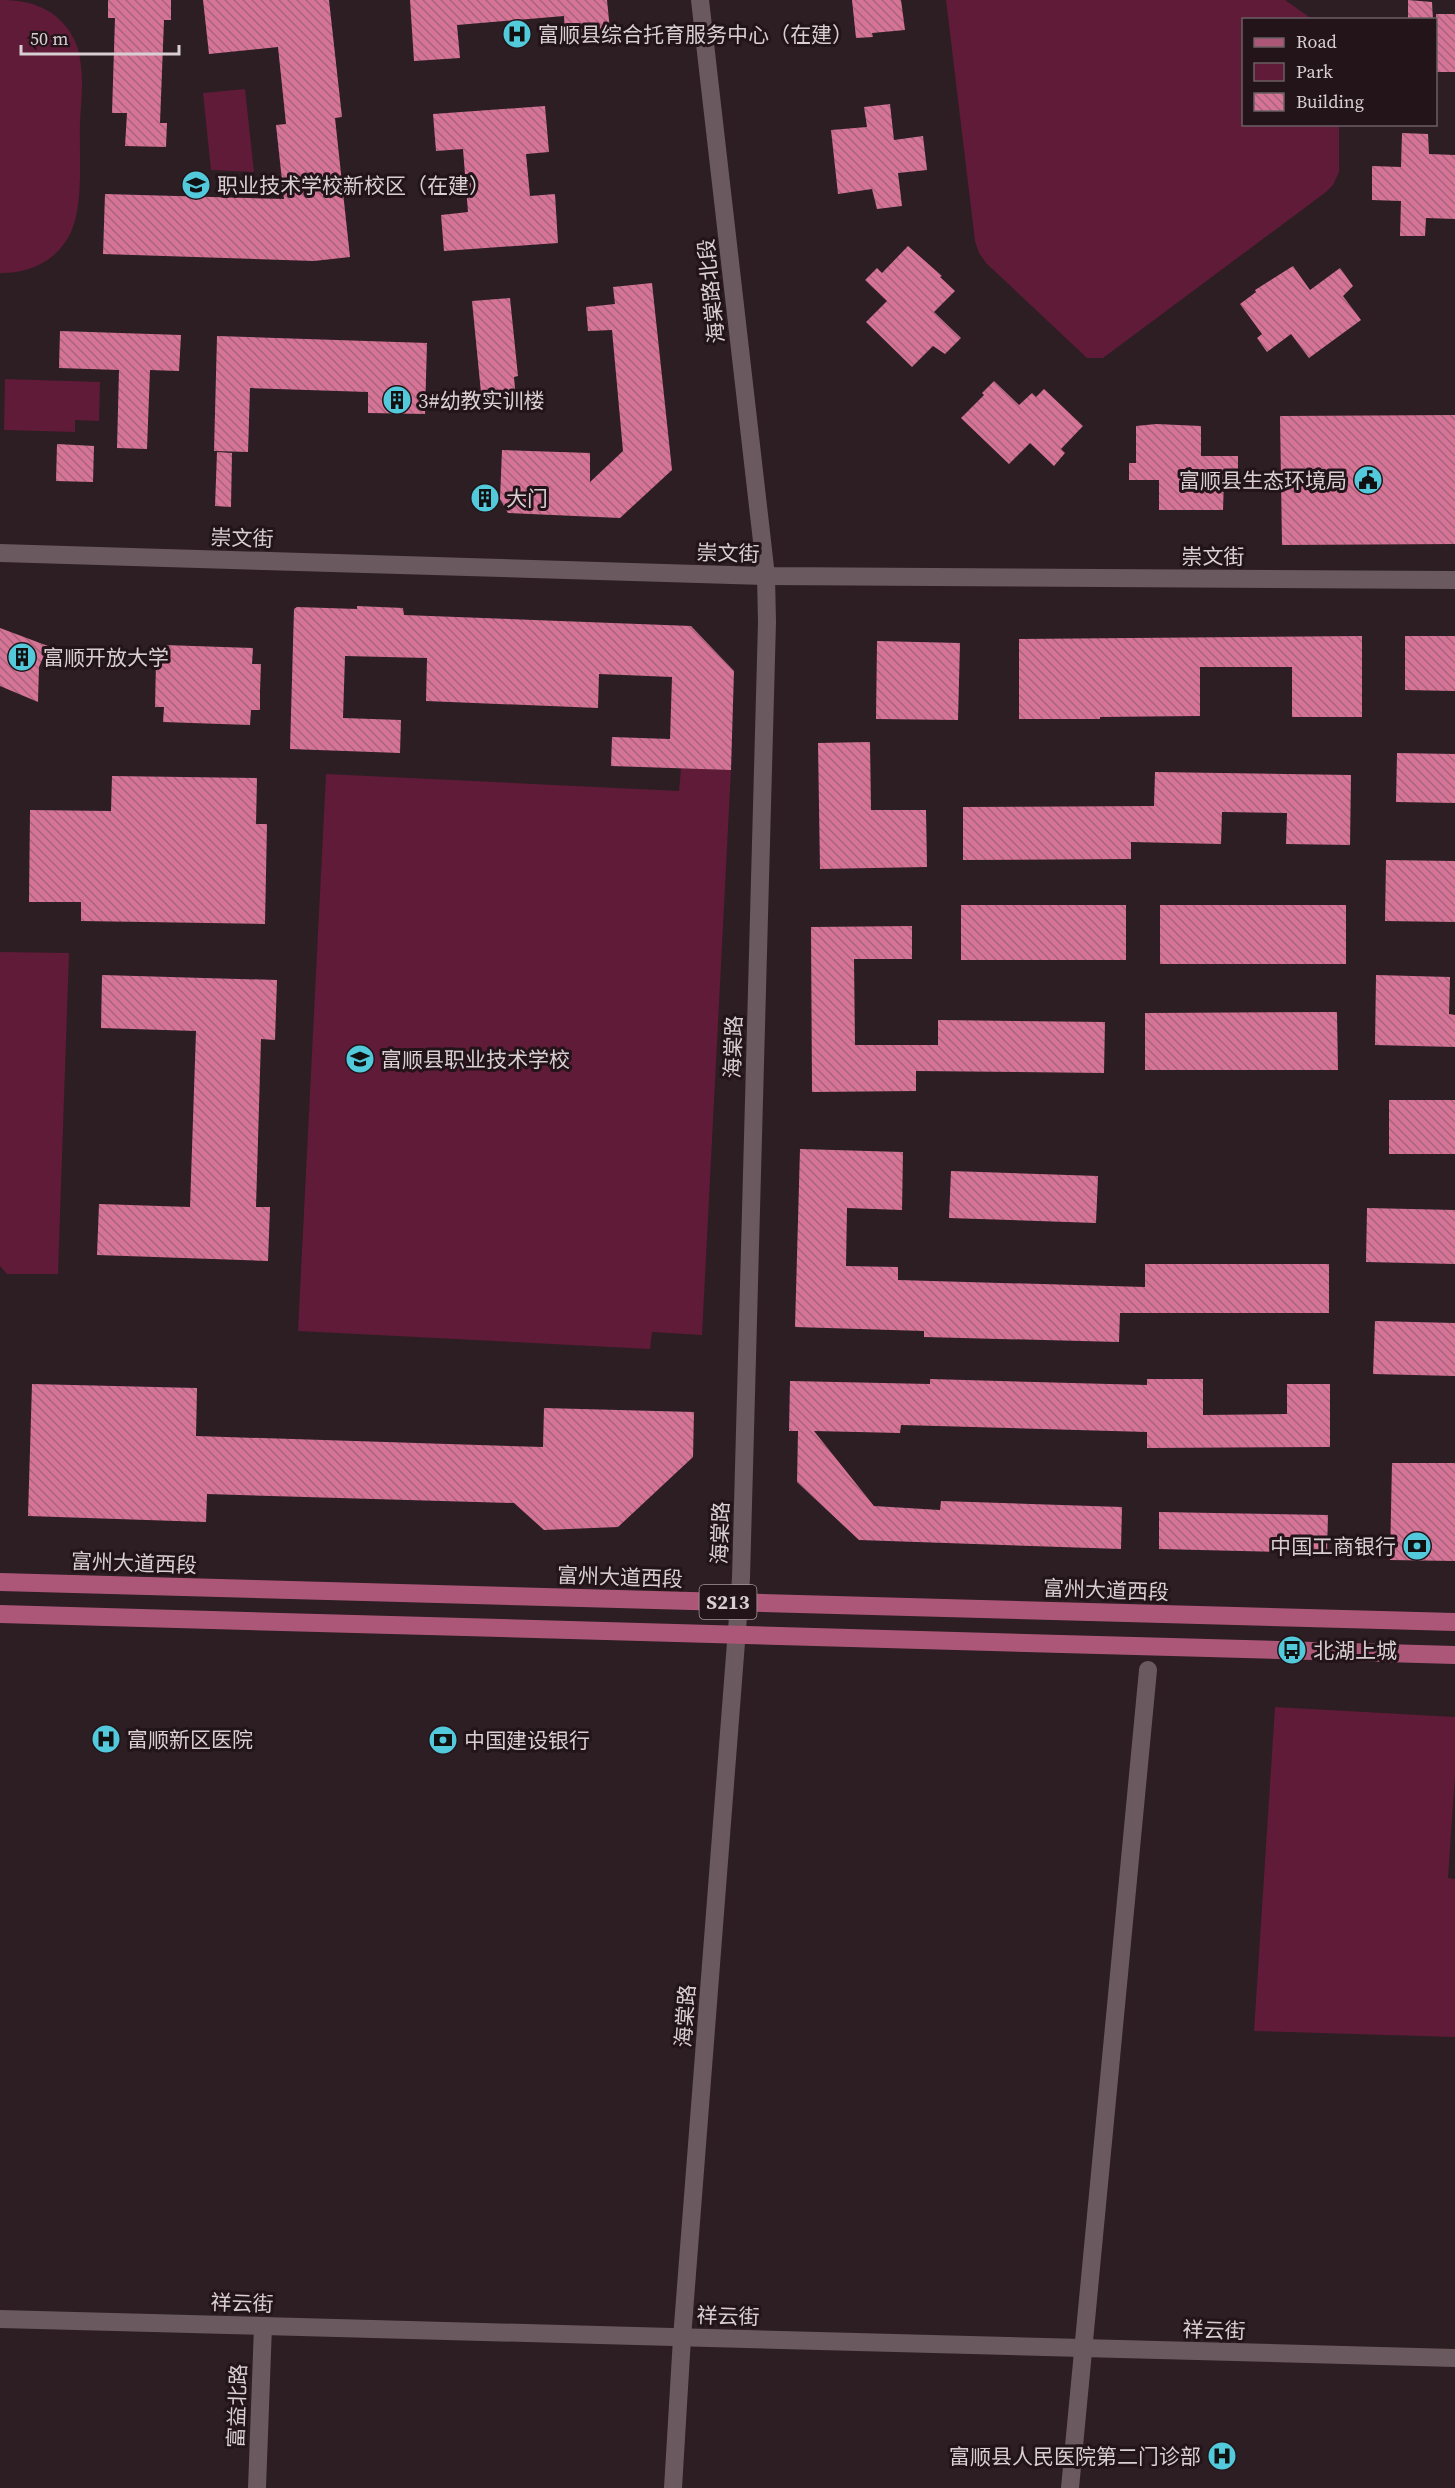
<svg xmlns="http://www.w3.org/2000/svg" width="1455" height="2488" viewBox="0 0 1455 2488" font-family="'Source Serif 4','Noto Sans SC',serif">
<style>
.green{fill:#5f1b37}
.building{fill:url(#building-back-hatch)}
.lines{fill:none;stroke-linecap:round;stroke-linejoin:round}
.minor{stroke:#6a595e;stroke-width:18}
.tertiary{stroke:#6a595e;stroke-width:18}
.primary{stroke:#ad5778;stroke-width:18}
.labels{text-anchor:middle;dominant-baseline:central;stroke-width:6;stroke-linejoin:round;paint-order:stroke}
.shield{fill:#221419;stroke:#a2979a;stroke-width:1.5}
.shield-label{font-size:20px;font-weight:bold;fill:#d9cfd2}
.poi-label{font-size:21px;fill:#d9cfd2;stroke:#221419;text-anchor:start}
.street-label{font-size:21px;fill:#d9cfd2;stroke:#221419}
</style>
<defs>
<pattern id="building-back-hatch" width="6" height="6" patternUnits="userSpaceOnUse" patternTransform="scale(1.5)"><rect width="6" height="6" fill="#d57496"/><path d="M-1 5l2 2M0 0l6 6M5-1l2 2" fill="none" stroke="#a9647c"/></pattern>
</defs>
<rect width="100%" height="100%" fill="#2c1e22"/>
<g class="green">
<path d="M 0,0 C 27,0 51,6 68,29 C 74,38 79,48 80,59 C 84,80 81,102 80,123 C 79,155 84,203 71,232 C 58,260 30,274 0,273 Z"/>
<polygon points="946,0 1285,0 1312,19 1244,20 1244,124 1339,125 1339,172 1333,185 1326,192 1103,358 1087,358 986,263 979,253 975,241"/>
<polygon points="245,89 254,172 211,170 203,93"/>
<polygon points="5,379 100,382 99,421 75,420 75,432 4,430"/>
<polygon points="681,768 731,770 702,1335 652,1332 650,1349 298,1331 326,774 679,791"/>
<polygon points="0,952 69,953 58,1274 7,1274 0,1266"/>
<polygon points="1275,1707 1455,1717 1455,1776 1448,1878 1455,1879 1455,2037 1254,2031"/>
</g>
<g class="building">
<polygon points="108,0 171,0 171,20 164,20 160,123 167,123 166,147 125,146 127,113 112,113 115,18 108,18"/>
<polygon points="203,0 329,0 342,117 335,118 350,257 314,261 103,254 105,194 284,199 276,125 286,124 278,47 209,54"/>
<polygon points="410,0 607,0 610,30 565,33 564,16 457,25 460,58 414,61"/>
<polygon points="852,0 901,0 905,30 872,33 873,37 856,38"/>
<polygon points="1408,0 1432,2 1433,20 1408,20"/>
<polygon points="1436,14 1455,14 1455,72 1437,72"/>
<polygon points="890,104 894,140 923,136 927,170 898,173 902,206 877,209 872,189 838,194 831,130 867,127 864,107"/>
<polygon points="545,106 549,152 526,154 530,196 555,194 558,243 444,251 441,215 468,212 463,149 436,151 433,114"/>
<polygon points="1402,133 1428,134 1429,154 1455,155 1455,219 1426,218 1425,236 1400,236 1401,201 1372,200 1372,166 1401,167"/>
<polygon points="908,246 942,276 940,277 955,291 934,312 961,338 945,354 933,346 912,367 866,322 887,301 865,280 877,268 882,273"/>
<polygon points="1293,266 1310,290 1340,268 1353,286 1343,296 1361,320 1309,358 1291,334 1267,352 1257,338 1262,334 1240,304 1256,292 1255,290"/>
<polygon points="652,283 672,470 620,518 508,513 500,499 502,450 590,453 590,482 623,451 612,330 588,331 586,307 615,304 613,287"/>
<polygon points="510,298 518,376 514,377 516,400 482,403 472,301"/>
<polygon points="60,331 181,335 179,371 150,370 147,449 117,448 119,370 59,368"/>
<polygon points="217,336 427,343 425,414 368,413 368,392 250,388 248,452 214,451"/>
<polygon points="994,381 1019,405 1032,393 1036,397 1044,389 1083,426 1061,449 1065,453 1054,466 1030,443 1009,464 961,418 984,395 982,393"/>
<polygon points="1455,415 1455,544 1282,545 1280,416"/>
<polygon points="1156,424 1201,426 1201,456 1238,456 1238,479 1224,480 1223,510 1159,510 1159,480 1129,480 1129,463 1136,463 1136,426"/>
<polygon points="57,444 94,446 93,482 56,481"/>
<polygon points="217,452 232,453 231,507 215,506"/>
<polygon points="357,606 403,608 404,615 691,626 734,671 731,770 611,766 612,737 670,739 672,677 599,674 598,708 426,701 427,658 345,656 343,718 401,720 400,753 290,749 294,609 297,607 357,609"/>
<polygon points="0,628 48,646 39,667 38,702 0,686"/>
<polygon points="1362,636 1362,717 1292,717 1292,667 1200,667 1200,716 1100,717 1100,719 1019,719 1019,639"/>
<polygon points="1405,636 1455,636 1455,691 1405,690"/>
<polygon points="877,641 960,643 958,720 876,719"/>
<polygon points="164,645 253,648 252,664 261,664 260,691 260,710 251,710 250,725 163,722 164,707 155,707 156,661 164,662"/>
<polygon points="870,742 871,810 926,810 927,867 820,869 818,743"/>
<polygon points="1397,753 1455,754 1455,803 1396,802"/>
<polygon points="1155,772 1351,775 1350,845 1286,844 1287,813 1222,812 1221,844 1131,842 1131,859 963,860 963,807 1154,806"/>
<polygon points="112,776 257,778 256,824 267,824 265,924 81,921 81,902 29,902 30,810 111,811"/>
<polygon points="1386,860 1455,861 1455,922 1385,921"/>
<rect x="961" y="905" width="165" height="55"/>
<rect x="1160" y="905" width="186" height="59"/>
<polygon points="912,926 912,959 854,959 855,1045 938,1045 938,1020 1105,1022 1104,1073 916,1071 916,1091 812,1092 811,927"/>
<polygon points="102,975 277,980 275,1040 261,1039 256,1207 270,1207 268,1261 97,1255 99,1204 190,1207 196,1031 101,1028"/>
<polygon points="1376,975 1450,977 1449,1014 1455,1015 1455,1047 1375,1045"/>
<polygon points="1337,1012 1338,1070 1145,1070 1145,1013"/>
<rect x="1389" y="1100" width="66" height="54"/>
<polygon points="800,1149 903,1152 902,1210 847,1208 846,1266 898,1267 898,1280 1145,1287 1145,1264 1329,1264 1329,1313 1120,1313 1119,1342 924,1337 924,1331 795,1327"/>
<polygon points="951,1171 1098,1176 1096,1223 949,1218"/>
<polygon points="1367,1208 1455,1210 1455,1264 1366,1262"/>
<polygon points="1375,1321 1455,1323 1455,1376 1373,1374"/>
<polygon points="930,1379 1147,1385 1147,1379 1203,1379 1203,1415 1287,1414 1287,1384 1330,1384 1330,1447 1147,1448 1147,1432 901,1425 900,1433 814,1431 874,1506 940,1510 941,1501 1122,1507 1121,1549 859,1540 797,1482 798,1431 789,1431 790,1381 930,1384"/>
<polygon points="32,1384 197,1388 196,1436 543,1447 544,1408 694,1412 693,1457 618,1527 544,1530 514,1503 207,1494 206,1522 28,1516"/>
<polygon points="1392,1463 1455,1463 1455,1561 1390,1560"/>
<polygon points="1159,1512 1328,1515 1327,1553 1159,1549"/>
</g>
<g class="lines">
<g class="minor">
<polyline points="0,2319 1455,2358"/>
<polyline points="257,2488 263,2326"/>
<polyline points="1070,2488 1148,1670"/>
</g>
<g class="tertiary">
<polyline points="0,553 766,576 1455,580"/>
<polyline points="673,2488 682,2338 741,1578 767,622 766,576 700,0"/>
</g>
<g class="primary">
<polyline points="0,1582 1455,1622"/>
<polyline points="0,1614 1455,1655"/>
</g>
</g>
<defs>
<g id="hospital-disc" transform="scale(1.5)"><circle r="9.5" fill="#53cadc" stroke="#221419"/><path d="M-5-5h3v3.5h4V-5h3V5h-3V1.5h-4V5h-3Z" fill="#111"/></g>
<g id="school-disc" transform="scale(1.5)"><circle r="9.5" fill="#53cadc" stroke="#221419"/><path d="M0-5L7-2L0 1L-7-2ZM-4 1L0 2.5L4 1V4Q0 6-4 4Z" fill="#111"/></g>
<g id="building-disc" transform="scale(1.5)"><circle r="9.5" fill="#53cadc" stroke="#221419"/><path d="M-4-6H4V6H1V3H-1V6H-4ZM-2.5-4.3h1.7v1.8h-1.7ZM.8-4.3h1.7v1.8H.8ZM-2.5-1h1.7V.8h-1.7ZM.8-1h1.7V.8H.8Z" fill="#111"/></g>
<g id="civic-disc" transform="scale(1.5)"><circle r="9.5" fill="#53cadc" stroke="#221419"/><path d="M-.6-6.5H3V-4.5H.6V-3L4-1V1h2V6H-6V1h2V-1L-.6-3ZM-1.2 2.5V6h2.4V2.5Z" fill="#111"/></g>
<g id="bank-disc" transform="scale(1.5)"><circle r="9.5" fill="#53cadc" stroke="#221419"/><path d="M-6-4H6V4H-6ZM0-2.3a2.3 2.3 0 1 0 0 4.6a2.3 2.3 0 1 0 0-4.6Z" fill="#111"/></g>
<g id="bus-disc" transform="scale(1.5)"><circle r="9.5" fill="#53cadc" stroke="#221419"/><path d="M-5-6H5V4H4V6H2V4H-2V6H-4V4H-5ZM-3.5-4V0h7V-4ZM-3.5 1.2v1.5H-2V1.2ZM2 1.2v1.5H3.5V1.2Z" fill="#111"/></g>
</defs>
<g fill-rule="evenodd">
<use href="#hospital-disc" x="517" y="34"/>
<use href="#school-disc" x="196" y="185"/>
<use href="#building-disc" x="397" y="400"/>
<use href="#civic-disc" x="1368" y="480"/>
<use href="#building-disc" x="485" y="498"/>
<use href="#building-disc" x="22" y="657"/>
<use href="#school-disc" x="360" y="1059"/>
<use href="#bank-disc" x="1417" y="1546"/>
<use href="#bus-disc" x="1292" y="1650"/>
<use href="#hospital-disc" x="106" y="1739"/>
<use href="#bank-disc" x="443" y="1740"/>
<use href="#hospital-disc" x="1222" y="2456"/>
</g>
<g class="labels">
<rect class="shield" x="699.5" y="1585" width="57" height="34" rx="4.5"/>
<g class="shield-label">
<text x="728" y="1602">S213</text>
</g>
<g class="poi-label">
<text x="538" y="34">富顺县综合托育服务中心（在建）</text>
<text x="217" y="185">职业技术学校新校区（在建）</text>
<text x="418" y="400">3#幼教实训楼</text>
<text x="1347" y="480" text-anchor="end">富顺县生态环境局</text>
<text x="506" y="498">大门</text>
<text x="43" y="657">富顺开放大学</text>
<text x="381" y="1059">富顺县职业技术学校</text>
<text x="1396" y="1546" text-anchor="end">中国工商银行</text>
<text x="1313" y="1650">北湖上城</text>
<text x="127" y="1739">富顺新区医院</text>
<text x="464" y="1740">中国建设银行</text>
<text x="1201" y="2456" text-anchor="end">富顺县人民医院第二门诊部</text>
</g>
<g class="street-label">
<text transform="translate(711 291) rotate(-96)">海棠路北段</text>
<text transform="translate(242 538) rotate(2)">崇文街</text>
<text transform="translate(728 553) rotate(2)">崇文街</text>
<text x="1213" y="556">崇文街</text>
<text transform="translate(733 1047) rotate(-88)">海棠路</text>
<text transform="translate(720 1533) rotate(-88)">海棠路</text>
<text transform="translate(134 1563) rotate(2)">富州大道西段</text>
<text transform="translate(620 1577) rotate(2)">富州大道西段</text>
<text transform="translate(1106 1590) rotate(2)">富州大道西段</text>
<text transform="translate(685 2016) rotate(-86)">海棠路</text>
<text transform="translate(242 2303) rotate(2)">祥云街</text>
<text transform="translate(728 2316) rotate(2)">祥云街</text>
<text transform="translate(1214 2330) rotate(2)">祥云街</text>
<text transform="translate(237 2406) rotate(-88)">富益北路</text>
</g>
</g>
<rect x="1242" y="18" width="195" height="108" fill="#221419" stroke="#6b5f63" stroke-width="1.5"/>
<rect x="1254" y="38" width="30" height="9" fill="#ad5778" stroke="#6b5f63" stroke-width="1.5"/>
<text x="1296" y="48" font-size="18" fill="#d9cfd2">Road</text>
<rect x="1254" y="63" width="30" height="18" fill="#5f1b37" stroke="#6b5f63" stroke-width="1.5"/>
<text x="1296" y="78" font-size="18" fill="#d9cfd2">Park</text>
<rect x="1254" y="93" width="30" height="18" fill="url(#building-back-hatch)" stroke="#6b5f63" stroke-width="1.5"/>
<text x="1296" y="108" font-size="18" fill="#d9cfd2">Building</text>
<path d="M21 45v9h158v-9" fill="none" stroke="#d9cfd2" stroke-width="3"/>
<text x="30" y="45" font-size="18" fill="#d9cfd2" stroke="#221419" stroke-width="4.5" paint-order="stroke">50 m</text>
</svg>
